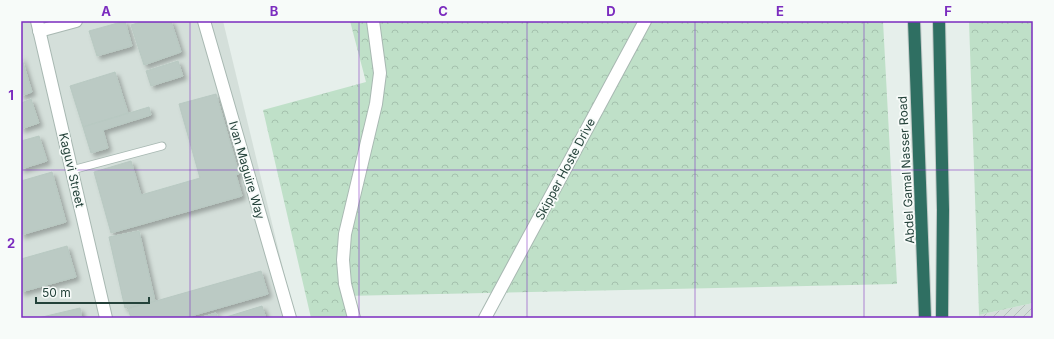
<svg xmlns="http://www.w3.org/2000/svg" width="1054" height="339" viewBox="0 0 1054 339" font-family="Inter,sans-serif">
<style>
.built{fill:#d4dfda}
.industrial{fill:url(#industrial-furrows)}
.forest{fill:url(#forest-crowns)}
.building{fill:#bbcac4;stroke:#b8c9c2;filter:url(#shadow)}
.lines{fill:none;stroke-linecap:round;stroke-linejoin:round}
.lane-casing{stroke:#a8b8b2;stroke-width:9}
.street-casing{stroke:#a8b8b2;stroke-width:14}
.highway-casing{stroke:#c2cac8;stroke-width:14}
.lane{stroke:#fff;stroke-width:7}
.street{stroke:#fff;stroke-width:12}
.highway{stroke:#2f6f62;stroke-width:12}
.grid{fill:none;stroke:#7b2cbf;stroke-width:1;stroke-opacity:0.55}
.labels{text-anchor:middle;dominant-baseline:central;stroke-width:3.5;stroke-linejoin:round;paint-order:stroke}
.street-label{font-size:12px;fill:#24423a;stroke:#f7fbf9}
.neatline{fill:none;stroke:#7b2cbf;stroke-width:1.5}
.grid-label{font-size:13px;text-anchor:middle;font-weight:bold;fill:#7b2cbf}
</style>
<defs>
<pattern id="industrial-furrows" width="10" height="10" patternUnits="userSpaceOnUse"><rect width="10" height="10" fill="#d4dfda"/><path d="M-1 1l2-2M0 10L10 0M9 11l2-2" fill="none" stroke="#b6c1bc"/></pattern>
<pattern id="forest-crowns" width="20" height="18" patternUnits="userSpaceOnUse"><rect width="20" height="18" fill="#bfe0c8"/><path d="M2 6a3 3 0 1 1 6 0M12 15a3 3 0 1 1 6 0" fill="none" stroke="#a4c1ad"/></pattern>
<filter id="shadow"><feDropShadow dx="3.5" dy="3.5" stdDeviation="2" flood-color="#0004"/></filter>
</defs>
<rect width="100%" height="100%" fill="#e6efeb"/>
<polygon class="built" points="21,21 223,21 295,318 21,318"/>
<polygon class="industrial" points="1033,303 1033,318 979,318 979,315"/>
<g class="forest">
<polygon points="350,21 883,21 897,284 343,296 347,318 311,318 263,110 366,82"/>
<polygon points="969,21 1033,21 1033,303 979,315"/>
</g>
<g class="building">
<polygon points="125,21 132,46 97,56 89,31"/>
<polygon points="144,21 171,21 181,52 144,65 131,25"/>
<polygon points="21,56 32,92 21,96"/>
<polygon points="178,61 183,76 151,86 146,71"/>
<polygon points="115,72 128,113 83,127 70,86"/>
<polygon points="216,94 239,174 236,175 242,196 111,233 94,172 131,161 141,195 200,178 179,104"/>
<polygon points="31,99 39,123 21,129 21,103"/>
<polygon points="149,107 151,115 103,130 108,148 91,153 83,127"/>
<polygon points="39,136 47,161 21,169 21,141"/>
<polygon points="52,172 66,222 21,235 21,205 22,204 21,181"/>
<polygon points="139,231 155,301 125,308 109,237"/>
<polygon points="67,246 76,277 21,292 21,259"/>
<polygon points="261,271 268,294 184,318 131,318 128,309"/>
<polygon points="262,306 266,318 223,318"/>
<polygon points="80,308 82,318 38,318"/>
<polygon points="216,313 218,318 199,318"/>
</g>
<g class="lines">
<g class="lane-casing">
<polyline id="lane" points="72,170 162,146"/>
</g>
<g class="street-casing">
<g id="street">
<polyline points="37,21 106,318"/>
<polyline points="204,21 290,318"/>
<polyline points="39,31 76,21"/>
<polyline points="354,318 345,284 343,260 345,234 376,104 380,73 373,21"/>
<polyline points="485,318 645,21"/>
</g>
</g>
<g class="highway-casing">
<g id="highway">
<polyline points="914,21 925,318"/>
<polyline points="939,21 943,210 942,318"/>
</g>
</g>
<use href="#lane" class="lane"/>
<use href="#street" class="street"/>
<use href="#highway" class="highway"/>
</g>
<path class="grid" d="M 190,21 L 190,318M 359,21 L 359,318M 527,21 L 527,318M 695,21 L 695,318M 864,21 L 864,318M 21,170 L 1033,170"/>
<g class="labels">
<g class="street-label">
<text transform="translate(565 169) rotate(-62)">Skipper Hoste Drive</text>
<text transform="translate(72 170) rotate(77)">Kaguvi Street</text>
<text transform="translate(247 170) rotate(74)">Ivan Maguire Way</text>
<text transform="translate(906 170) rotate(-93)">Abdel Gamal Nasser Road</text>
</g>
</g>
<rect width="1054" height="339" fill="none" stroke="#f7fbf9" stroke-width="44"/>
<path d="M36 297v6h113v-6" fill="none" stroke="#24423a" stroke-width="2"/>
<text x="42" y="297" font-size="12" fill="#24423a" stroke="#f7fbf9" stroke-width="3" paint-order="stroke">50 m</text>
<rect x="22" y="22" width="1010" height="295" class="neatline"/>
<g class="grid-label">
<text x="106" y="16">A</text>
<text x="274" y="16">B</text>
<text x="443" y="16">C</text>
<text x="611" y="16">D</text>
<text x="780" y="16">E</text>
<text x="948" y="16">F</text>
<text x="11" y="100">1</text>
<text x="11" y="248">2</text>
</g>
</svg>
